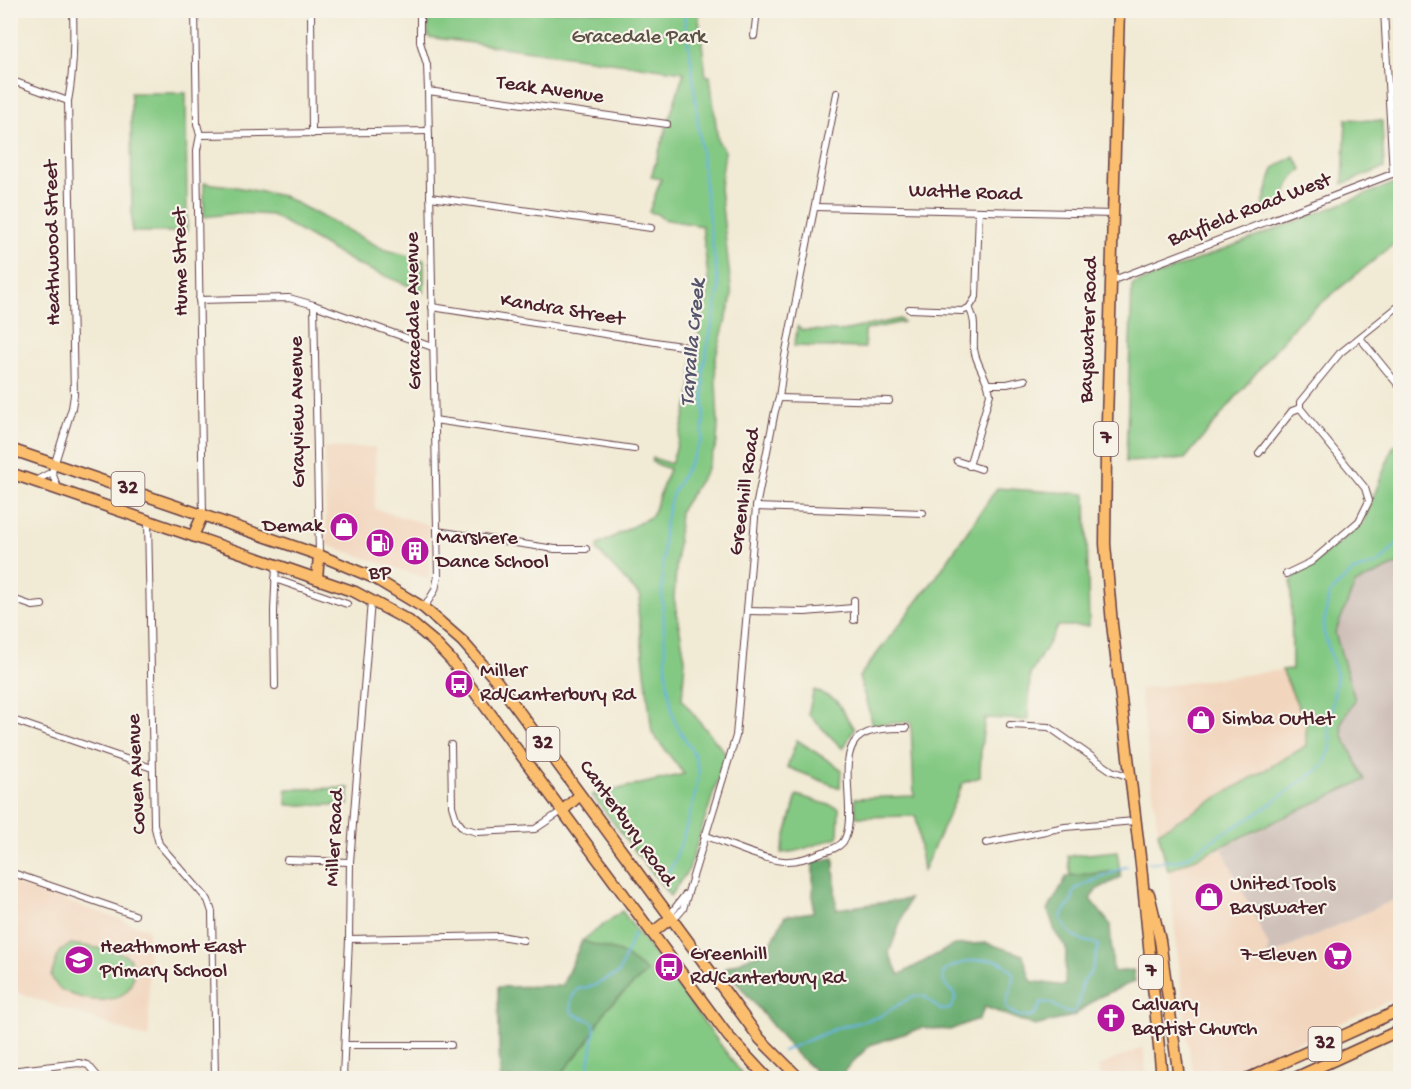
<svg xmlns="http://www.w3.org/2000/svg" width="1411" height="1089" viewBox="0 0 1411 1089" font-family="'Gochi Hand',sans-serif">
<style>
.built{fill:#f2d5bd}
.industrial{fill:#cfc1ba}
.green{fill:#84c983;stroke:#677457;stroke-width:1.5}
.forest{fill:#6bad71;stroke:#5a664e;stroke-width:1.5}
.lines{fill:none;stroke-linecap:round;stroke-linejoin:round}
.stream{stroke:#6cb5e4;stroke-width:2}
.street-casing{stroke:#633d44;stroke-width:8}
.primary-casing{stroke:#633d44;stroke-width:13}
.street{stroke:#fff;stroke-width:6}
.primary{stroke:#fbbd6e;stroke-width:10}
.labels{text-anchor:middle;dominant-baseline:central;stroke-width:4.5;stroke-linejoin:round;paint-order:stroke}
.shield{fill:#f7f3e8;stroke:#7e5f64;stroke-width:1.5}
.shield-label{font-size:20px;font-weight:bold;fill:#4a1f2b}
.park-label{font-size:21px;fill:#5b5245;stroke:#f7f3e8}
.street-label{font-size:21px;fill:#4a1f2b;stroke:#f7f3e8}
.poi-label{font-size:21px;fill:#4a1f2b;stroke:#f7f3e8;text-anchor:start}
.water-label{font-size:22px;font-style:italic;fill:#56546c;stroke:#f7f3e8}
</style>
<rect width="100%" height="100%" fill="#f7f3e8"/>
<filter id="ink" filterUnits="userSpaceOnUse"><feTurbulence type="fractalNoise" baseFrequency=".0167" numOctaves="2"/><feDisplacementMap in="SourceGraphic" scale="12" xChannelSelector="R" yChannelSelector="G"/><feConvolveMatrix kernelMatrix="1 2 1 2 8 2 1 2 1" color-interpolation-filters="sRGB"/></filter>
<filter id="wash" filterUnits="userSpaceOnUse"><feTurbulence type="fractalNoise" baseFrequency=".008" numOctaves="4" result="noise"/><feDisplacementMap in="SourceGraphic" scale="24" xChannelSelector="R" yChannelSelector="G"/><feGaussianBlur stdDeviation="1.35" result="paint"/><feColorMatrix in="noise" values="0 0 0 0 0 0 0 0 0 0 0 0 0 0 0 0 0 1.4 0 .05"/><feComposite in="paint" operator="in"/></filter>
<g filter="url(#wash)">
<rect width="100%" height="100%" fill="#f1ead4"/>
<g class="built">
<polygon points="375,447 375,509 429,525 429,579 327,545 324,448"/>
<polygon points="1282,670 1306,724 1306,746 1158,832 1140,689"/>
<polygon points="1222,848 1268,945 1269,957 1400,897 1400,996 1219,1078 1197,1078 1190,1059 1168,871"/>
<polygon points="11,882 148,929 149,1039 11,990"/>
<polygon points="1143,1047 1147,1078 1107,1078 1105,1075 1100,1077 1098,1067"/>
</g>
<polygon class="industrial" points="1400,563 1400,897 1268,957 1268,945 1222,848 1364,780 1343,736 1341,723 1355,700 1335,633 1355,584"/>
<g class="green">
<polygon points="428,11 698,11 706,76 710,76 718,141 725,151 720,188 732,297 715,360 718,424 717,443 706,471 680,511 674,598 685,659 682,700 726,754 689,869 670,896 592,795 684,774 652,733 638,610 641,597 597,550 598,545 652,516 669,469 652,462 653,458 671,464 679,439 690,394 693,360 709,286 702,226 663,219 657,214 649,212 661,179 651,177 684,72 428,37"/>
<polygon points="131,93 186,93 187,232 132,232"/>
<polygon points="1346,119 1382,121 1384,168 1343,184"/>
<polygon points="1294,156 1302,169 1290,182 1282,207 1259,217 1274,168"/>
<polygon points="1400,181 1400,239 1297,323 1185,459 1126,462 1132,285"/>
<polygon points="204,183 231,186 283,196 383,249 424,260 424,292 358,265 272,215 237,213 204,217"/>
<polygon points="900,319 903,322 865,330 865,348 794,346 798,326 801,330 842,331"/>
<polygon points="1400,442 1400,563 1355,584 1335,633 1355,700 1341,723 1343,736 1365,780 1168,871 1158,832 1306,746 1306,724 1282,670 1292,669 1291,582 1296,575 1306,569 1363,523 1393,447"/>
<polygon points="997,488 1086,494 1089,626 1058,626 1030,675 1028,720 985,718 981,748 980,777 963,783 923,871 916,816 856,817 855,798 914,796 911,722 873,725 859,677 937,576"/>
<polygon points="814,690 836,700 854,729 843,749 808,714"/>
<polygon points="797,740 841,769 840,788 787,767"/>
<polygon points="349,788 348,805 287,805 286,789"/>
<polygon points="797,795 839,808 838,837 797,851 781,853"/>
<polygon points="1117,851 1120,871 1071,876 1068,856"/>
<polygon points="622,911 745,1078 500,1078 498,987 562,986 582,941"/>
<path d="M 71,944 C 84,946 113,949 125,955 C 133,959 134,966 133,975 C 129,1009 85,1003 62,990 C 56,987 54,981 51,976 L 59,952 Z"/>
</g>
<g class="forest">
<polygon points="834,858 836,909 909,899 889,953 899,975 954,945 987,943 1023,955 1031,981 1065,986 1066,947 1056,934 1048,910 1067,876 1120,871 1121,877 1096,890 1090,899 1110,924 1113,972 1133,970 1135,981 1097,998 1073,1016 1035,1026 985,1007 978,1021 975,1020 950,1030 922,1028 870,1045 846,1069 841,1078 823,1078 795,1053 725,968 768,949 785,916 813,912 813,862"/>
<polygon points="582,941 620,952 647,972 607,1008 587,1043 558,1078 500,1078 498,987 562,986"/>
</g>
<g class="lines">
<g class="stream">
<polyline points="1149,863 1180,860 1189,856 1217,837 1255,815 1323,766 1331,748 1329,727 1337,675 1323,630 1329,594 1353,571 1379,563 1400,541"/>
<polyline points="666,877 674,862 683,838 695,795 699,771 694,754 674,721 667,681 662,595 664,531 669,506 673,493 702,440 704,415 703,369 719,290 708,213 691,60 683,10"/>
<path d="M 783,1051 L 837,1028 L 879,1017 L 913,996 L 924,996 L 941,1010 L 950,1009 L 955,1000 L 955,995 L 944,983 L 943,973 C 953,962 983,957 998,961 C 1004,963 1008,967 1013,972 L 1012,984 L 1006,1004 L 1006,1007 C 1013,1015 1024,1019 1034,1016 L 1042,1002 L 1050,1003 L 1067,1013 L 1074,1012 L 1079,1003 L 1082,984 L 1092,970 L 1099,946 C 1094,942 1091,943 1085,941 C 1074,939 1064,928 1061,917 L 1065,909 L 1071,904 L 1075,889 L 1127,866"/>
<path d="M 594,1078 L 589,1065 L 595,1028 L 594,1023 L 587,1019 L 573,1014 C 568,1005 572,995 578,989 L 593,986 L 619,973 L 634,933"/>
<polyline points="747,1078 749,1075"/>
</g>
</g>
</g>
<g filter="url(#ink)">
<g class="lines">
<g class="street-casing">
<g id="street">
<polyline points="195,10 197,124 200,135 197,150 203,514"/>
<polyline points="311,10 312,134"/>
<polyline points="420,10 420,42 427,65 428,91 438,576 435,590 424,608"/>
<polyline points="1384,10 1393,174"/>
<polyline points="754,36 757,10"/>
<polyline points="10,80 68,101"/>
<polyline points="428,91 667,124"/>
<polyline points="200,135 428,131"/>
<polyline points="430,197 651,228"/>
<polyline points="815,207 1114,214"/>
<polyline points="1111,281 1400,171"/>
<polyline points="199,300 289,298 314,305 432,347"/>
<polyline points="314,305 319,555"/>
<polyline points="432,307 687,347"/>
<polyline points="909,309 962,311 969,308"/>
<polyline points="1360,338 1400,387"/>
<polyline points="989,384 1007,384 1025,380"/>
<polyline points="779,398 889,401"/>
<polyline points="434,420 634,449"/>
<polyline points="1259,453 1292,411 1300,408"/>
<polyline points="957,461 981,469"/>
<path d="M 969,466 L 990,394 C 988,378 976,365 974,349 C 973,334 977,321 969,308 L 976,297 L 979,211"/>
<polyline points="35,481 52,472"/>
<path d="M 58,489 L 52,472 L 72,408 L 74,395 L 68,101 C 74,71 74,41 73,10"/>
<polyline points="756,507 923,513"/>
<polyline points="148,520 154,824 159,844 208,900 212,912 215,1078"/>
<polyline points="437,531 555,549 586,549"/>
<polyline points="1286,574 1311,562 1359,521 1369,501 1365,488 1300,408 1300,402 1340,353 1400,305"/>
<polyline points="275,579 347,604"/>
<polyline points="10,598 33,606 42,605"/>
<polyline points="854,600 854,620"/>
<polyline points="748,611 805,612 853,608"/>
<polyline points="275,686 274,611 276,565"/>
<polyline points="10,719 152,768"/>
<polyline points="1010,725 1049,727 1112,771 1130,777"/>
<polyline points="451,745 452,806 456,819 463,828 477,832 535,829 562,811"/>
<path d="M 704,835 C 726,843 761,859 783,861 C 796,862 811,857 823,852 C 830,850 838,848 843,842 C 859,819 836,760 857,739 C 869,728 891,728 906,728"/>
<polyline points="986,843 1065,827 1135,821"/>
<polyline points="287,860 350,862"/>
<polyline points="10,872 135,915"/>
<polyline points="671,918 677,916 683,909 736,736 756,507 775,411 779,398 784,361 837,93"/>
<polyline points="671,918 672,912 685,895"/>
<polyline points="349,939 500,936 523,940"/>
<polyline points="345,1045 451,1045"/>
<polyline points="10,1071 79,1063 88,1065 99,1078"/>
<polyline points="343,1078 349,939 350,862 371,601"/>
</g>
</g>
<g class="primary-casing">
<g id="primary">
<polyline points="1119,10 1106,455 1105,544 1112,624 1141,865 1162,1078"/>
<polyline points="10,449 319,555 374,578 424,608 462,641 496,680 760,1039 799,1078"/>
<polyline points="10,473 355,592 409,621 433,641 451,660 728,1036 767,1078"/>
<polyline points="193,536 203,514"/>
<polyline points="317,579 319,555"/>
<polyline points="562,811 580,795"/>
<polyline points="1149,894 1160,940 1179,1078"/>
<polyline points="652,933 671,918"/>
<polyline points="1249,1078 1400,1010"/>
<polyline points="1295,1078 1400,1030"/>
</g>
</g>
<use href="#street" class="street"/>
<use href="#primary" class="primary"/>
</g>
</g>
<defs>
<g id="shop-disc" transform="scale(1.5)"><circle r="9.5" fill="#b5179e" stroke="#f7f3e8"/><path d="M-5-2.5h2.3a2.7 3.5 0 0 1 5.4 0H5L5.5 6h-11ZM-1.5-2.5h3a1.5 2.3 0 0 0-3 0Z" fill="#fff"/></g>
<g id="fuel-disc" transform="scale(1.5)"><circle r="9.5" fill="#b5179e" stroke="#f7f3e8"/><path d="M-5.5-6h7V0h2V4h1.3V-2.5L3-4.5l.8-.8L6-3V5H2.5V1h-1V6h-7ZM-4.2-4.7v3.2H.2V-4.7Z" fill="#fff"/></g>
<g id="building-disc" transform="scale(1.5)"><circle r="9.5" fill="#b5179e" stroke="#f7f3e8"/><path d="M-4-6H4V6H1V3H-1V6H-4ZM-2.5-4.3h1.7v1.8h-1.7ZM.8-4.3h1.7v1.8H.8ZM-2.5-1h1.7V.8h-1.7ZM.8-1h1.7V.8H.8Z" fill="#fff"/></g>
<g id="bus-disc" transform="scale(1.5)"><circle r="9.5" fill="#b5179e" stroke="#f7f3e8"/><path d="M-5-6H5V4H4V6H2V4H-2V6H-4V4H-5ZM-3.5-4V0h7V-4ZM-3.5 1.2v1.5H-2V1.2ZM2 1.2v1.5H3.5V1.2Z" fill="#fff"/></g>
<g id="supermarket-disc" transform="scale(1.5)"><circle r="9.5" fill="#b5179e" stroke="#f7f3e8"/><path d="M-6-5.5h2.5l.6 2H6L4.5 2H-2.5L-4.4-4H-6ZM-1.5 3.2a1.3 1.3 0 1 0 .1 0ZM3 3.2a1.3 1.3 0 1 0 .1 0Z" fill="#fff"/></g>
<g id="school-disc" transform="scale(1.5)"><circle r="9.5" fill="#b5179e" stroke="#f7f3e8"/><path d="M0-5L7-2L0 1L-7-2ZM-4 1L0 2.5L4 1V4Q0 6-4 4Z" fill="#fff"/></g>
<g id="church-disc" transform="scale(1.5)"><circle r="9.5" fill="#b5179e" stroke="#f7f3e8"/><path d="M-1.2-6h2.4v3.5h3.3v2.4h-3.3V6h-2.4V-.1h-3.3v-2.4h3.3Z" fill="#fff"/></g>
</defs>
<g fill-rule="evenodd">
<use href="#shop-disc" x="344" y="527"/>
<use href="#fuel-disc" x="380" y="543"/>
<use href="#building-disc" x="415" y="551"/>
<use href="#bus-disc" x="459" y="684"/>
<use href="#shop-disc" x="1201" y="720"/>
<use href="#shop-disc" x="1209" y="897"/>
<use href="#supermarket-disc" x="1338" y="956"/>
<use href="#school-disc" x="79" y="960"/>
<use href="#bus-disc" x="669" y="967"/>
<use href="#church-disc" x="1111" y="1018"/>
</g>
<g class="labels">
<g class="shield">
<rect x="1094" y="422" width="24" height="34" rx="4.5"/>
<rect x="111.5" y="472" width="33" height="34" rx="4.5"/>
<rect x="526.5" y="727" width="33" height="34" rx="4.5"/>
<rect x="1139" y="955" width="24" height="34" rx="4.5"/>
<rect x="1308.5" y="1027" width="33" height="34" rx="4.5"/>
</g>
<g class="shield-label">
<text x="1106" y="439">7</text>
<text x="128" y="489">32</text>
<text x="543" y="744">32</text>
<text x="1151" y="972">7</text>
<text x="1325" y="1044">32</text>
</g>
<g class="park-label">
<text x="639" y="38">Gracedale Park</text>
</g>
<g class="street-label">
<text transform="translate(550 91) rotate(8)">Teak Avenue</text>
<text transform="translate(965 194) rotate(2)">Wattle Road</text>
<text transform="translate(1250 211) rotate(-21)">Bayfield Road West</text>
<text transform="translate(54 243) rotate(-91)">Heathwood Street</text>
<text transform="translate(182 262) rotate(-91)">Hume Street</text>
<text transform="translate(415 311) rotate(-91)">Gracedale Avenue</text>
<text transform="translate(562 311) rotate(9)">Kandra Street</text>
<text transform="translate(1090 330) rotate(-88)">Bayswater Road</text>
<text transform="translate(299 412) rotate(-91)">Grayview Avenue</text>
<text transform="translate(746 492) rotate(-82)">Greenhill Road</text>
<text transform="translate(138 774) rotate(-93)">Coven Avenue</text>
<text transform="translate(626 824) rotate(54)">Canterbury Road</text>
<text transform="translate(336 838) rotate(-87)">Miller Road</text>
</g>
<g class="poi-label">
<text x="323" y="527" text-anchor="end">Demak</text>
<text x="436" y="539">Marshere<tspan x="436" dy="24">Dance School</tspan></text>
<text x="380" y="574" text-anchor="middle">BP</text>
<text x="480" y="672">Miller<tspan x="480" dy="24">Rd/Canterbury Rd</tspan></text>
<text x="1222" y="720">Simba Outlet</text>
<text x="1230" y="885">United Tools<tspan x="1230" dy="24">Bayswater</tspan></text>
<text x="100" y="948">Heathmont East<tspan x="100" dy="24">Primary School</tspan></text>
<text x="690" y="955">Greenhill<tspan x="690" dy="24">Rd/Canterbury Rd</tspan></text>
<text x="1317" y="956" text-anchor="end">7-Eleven</text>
<text x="1132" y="1006">Calvary<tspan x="1132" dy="24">Baptist Church</tspan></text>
</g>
<g class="water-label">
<text transform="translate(694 343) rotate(-85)">Tarralla Creek</text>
</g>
</g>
<rect width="1411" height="1089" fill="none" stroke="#f7f3e8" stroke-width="36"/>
</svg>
